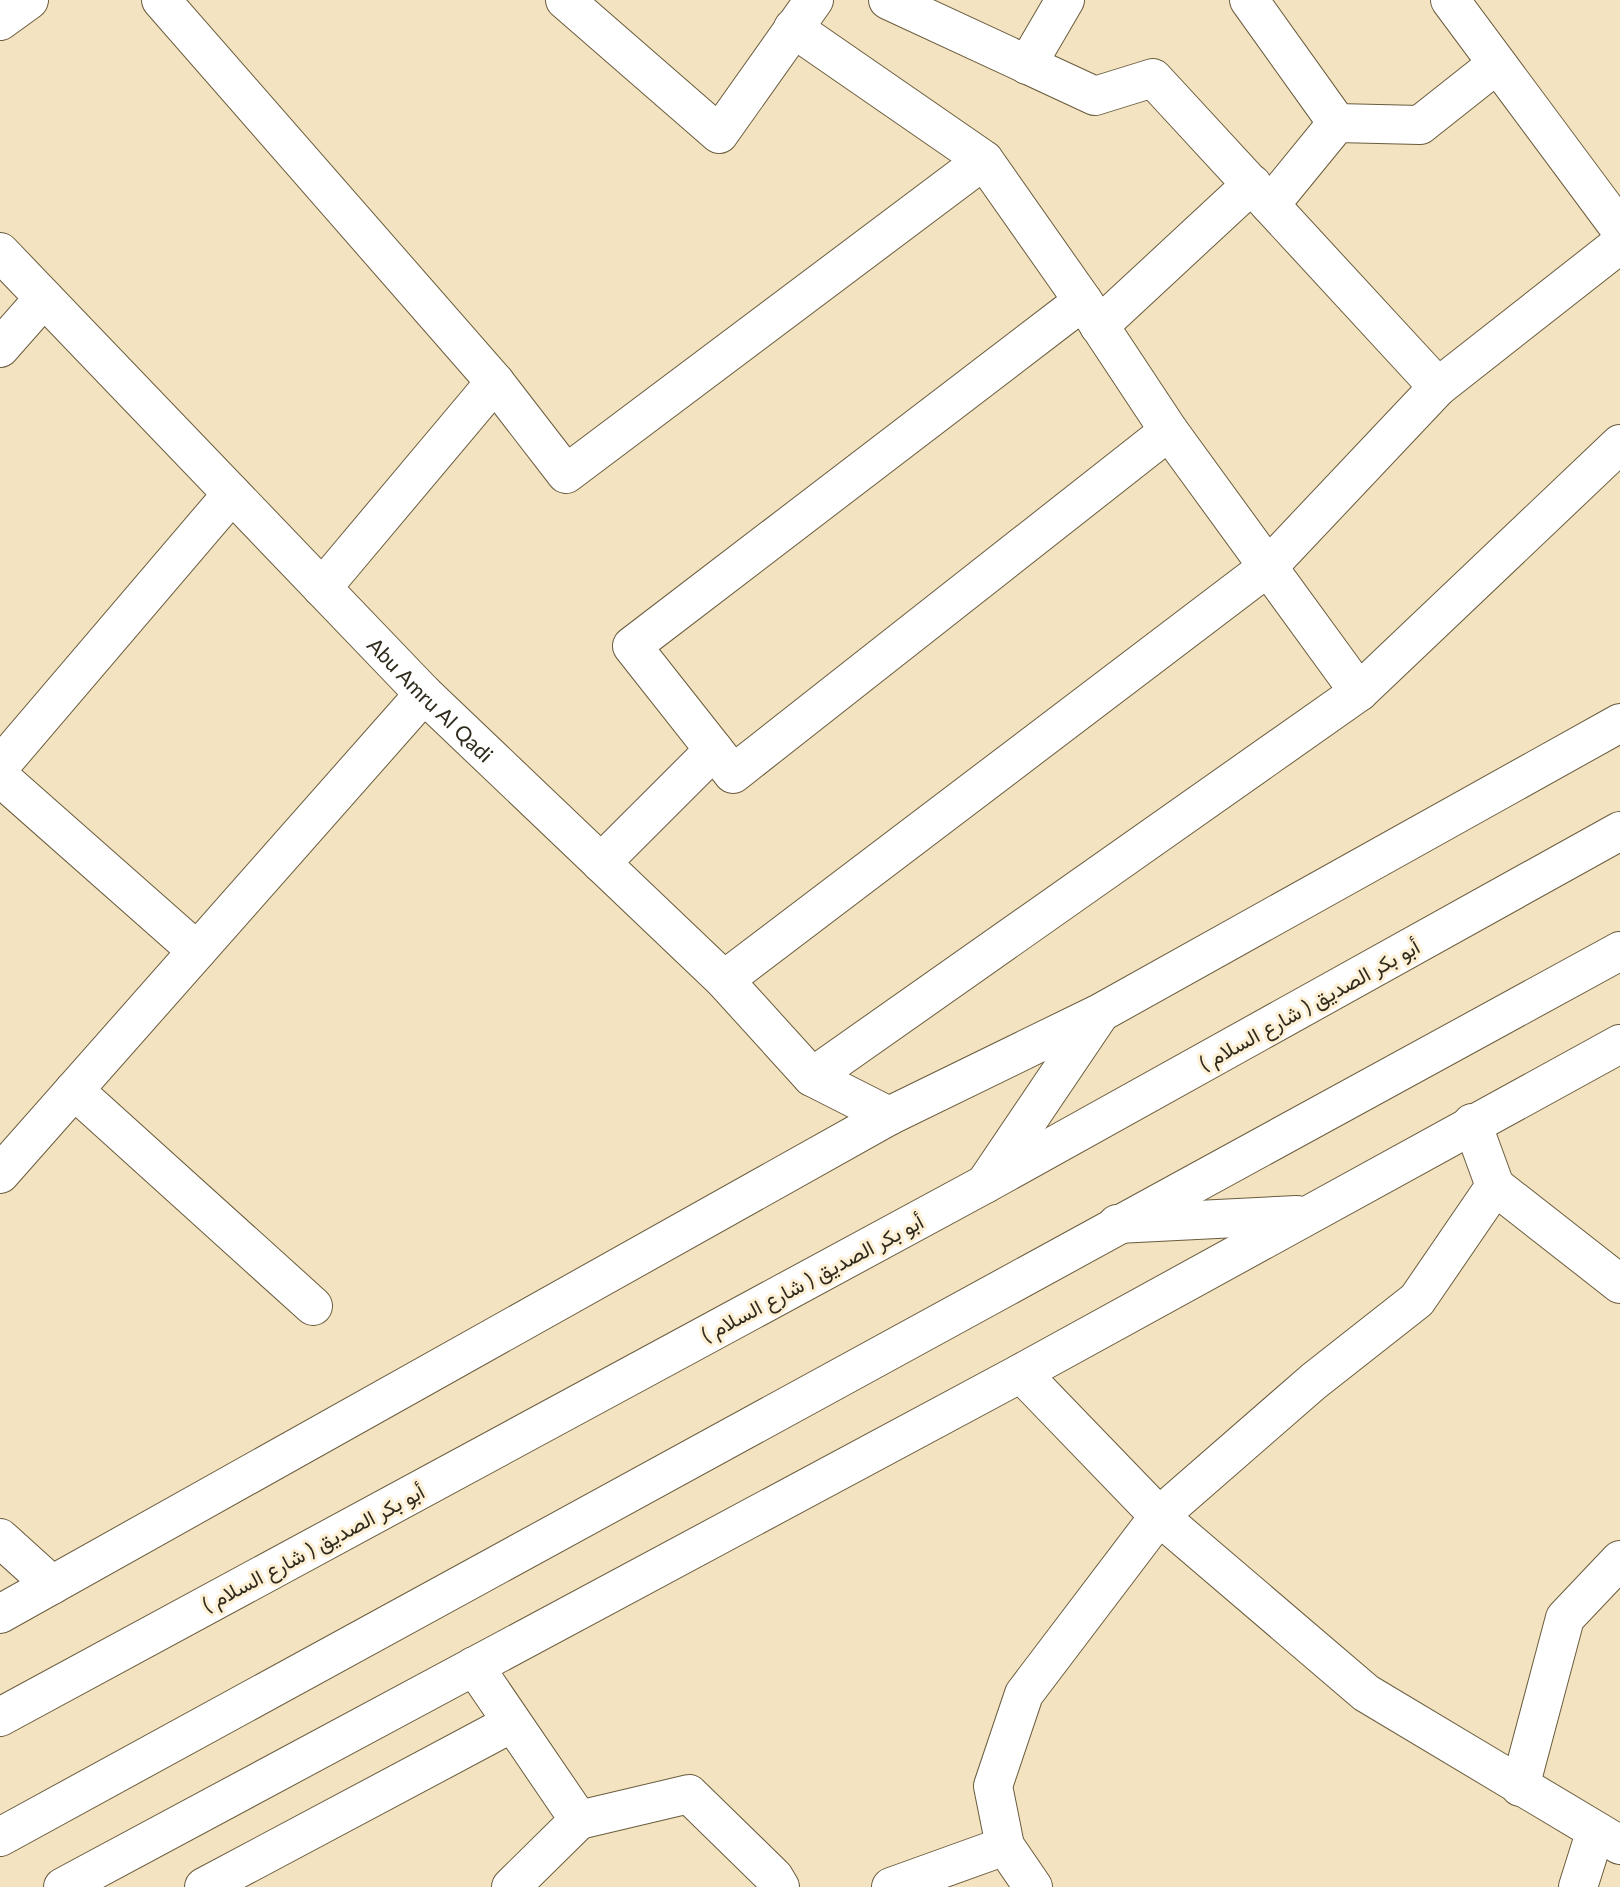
<svg xmlns="http://www.w3.org/2000/svg" width="1620" height="1887" viewBox="0 0 1620 1887" font-family="Lato,Vazirmatn,sans-serif">
<style>
.lines{fill:none;stroke-linecap:round;stroke-linejoin:round}
.minor-casing{stroke:#6a5c3e;stroke-width:40}
.major-casing{stroke:#6a5c3e;stroke-width:40}
.highway-casing{stroke:#6a5c3e;stroke-width:40}
.minor{stroke:#fff;stroke-width:38}
.major{stroke:#fff;stroke-width:38}
.highway{stroke:#fff;stroke-width:38}
.labels{text-anchor:middle;dominant-baseline:central;stroke-width:6;stroke-linejoin:round;paint-order:stroke}
.street-label{font-size:21px;fill:#312b1e;stroke:#fdf0d5}
</style>
<rect width="100%" height="100%" fill="#f3e3c0"/>
<g class="lines">
<g class="minor-casing">
<g id="minor">
<polyline points="161,0 495,382 322,588"/>
<polyline points="565,0 719,134 814,0"/>
<polyline points="888,0 1095,96 1153,78 1438,387"/>
<polyline points="1249,0 1337,123 1420,125 1497,64"/>
<polyline points="1450,0 1620,229"/>
<polyline points="0,21 29,0"/>
<polyline points="793,28 984,160 1083,301 1169,431 1359,692"/>
<polyline points="1027,65 1065,0"/>
<polyline points="1270,205 1337,123"/>
<path id="s1" d="M 0,252 L 424,694 L 724,980 L 812,1077 L 889,1116"/>
<polyline points="1083,301 632,646 733,774 1169,431"/>
<polyline points="1099,326 1252,184"/>
<polyline points="0,348 44,298"/>
<polyline points="495,382 566,474 984,160"/>
<polyline points="0,766 232,494"/>
<polyline points="0,777 197,951"/>
<polyline points="601,863 714,750"/>
<polyline points="724,980 1268,567 1438,387 1620,244"/>
<polyline points="812,1077 1359,692 1620,444"/>
<polyline points="74,1090 313,1306"/>
<polyline points="1472,1123 1495,1186 1620,1284"/>
<polyline points="0,1174 424,694"/>
<polyline points="1021,1373 1159,1516 1366,1693 1620,1845"/>
<polyline points="0,1538 52,1585"/>
<polyline points="474,1666 579,1820 689,1794 774,1877 780,1887"/>
<polyline points="1520,1787 1565,1618 1620,1560"/>
<polyline points="204,1887 512,1723"/>
<polyline points="511,1887 579,1820"/>
<polyline points="891,1887 1005,1846"/>
<polyline points="1033,1887 1005,1846 993,1786 1024,1694 1159,1516 1314,1381 1417,1300 1495,1186"/>
<polyline points="1578,1887 1595,1833"/>
</g>
</g>
<g class="major-casing">
<g id="major">
<polyline points="985,1184 1099,1015"/>
<polyline points="1117,1224 1297,1215"/>
<polyline points="0,1614 889,1116 1100,1013 1620,723"/>
<polyline points="63,1887 1021,1373 1620,1044"/>
</g>
</g>
<g class="highway-casing">
<g id="highway">
<polyline points="0,1717 985,1184 1620,831"/>
<polyline points="0,1837 1620,951"/>
</g>
</g>
<use href="#minor" class="minor"/>
<use href="#major" class="major"/>
<use href="#highway" class="highway"/>
</g>
<g class="labels">
<g class="street-label">
<text stroke="none"><textPath href="#s1" startOffset="621">Abu Amru Al Qadi</textPath></text>
<text transform="translate(1309 1004) rotate(-29)">( شارع السلام ) أبو بكر الصديق</text>
<text transform="translate(812 1277) rotate(-28)">( شارع السلام ) أبو بكر الصديق</text>
<text transform="translate(313 1547) rotate(-28)">( شارع السلام ) أبو بكر الصديق</text>
</g>
</g>
</svg>
